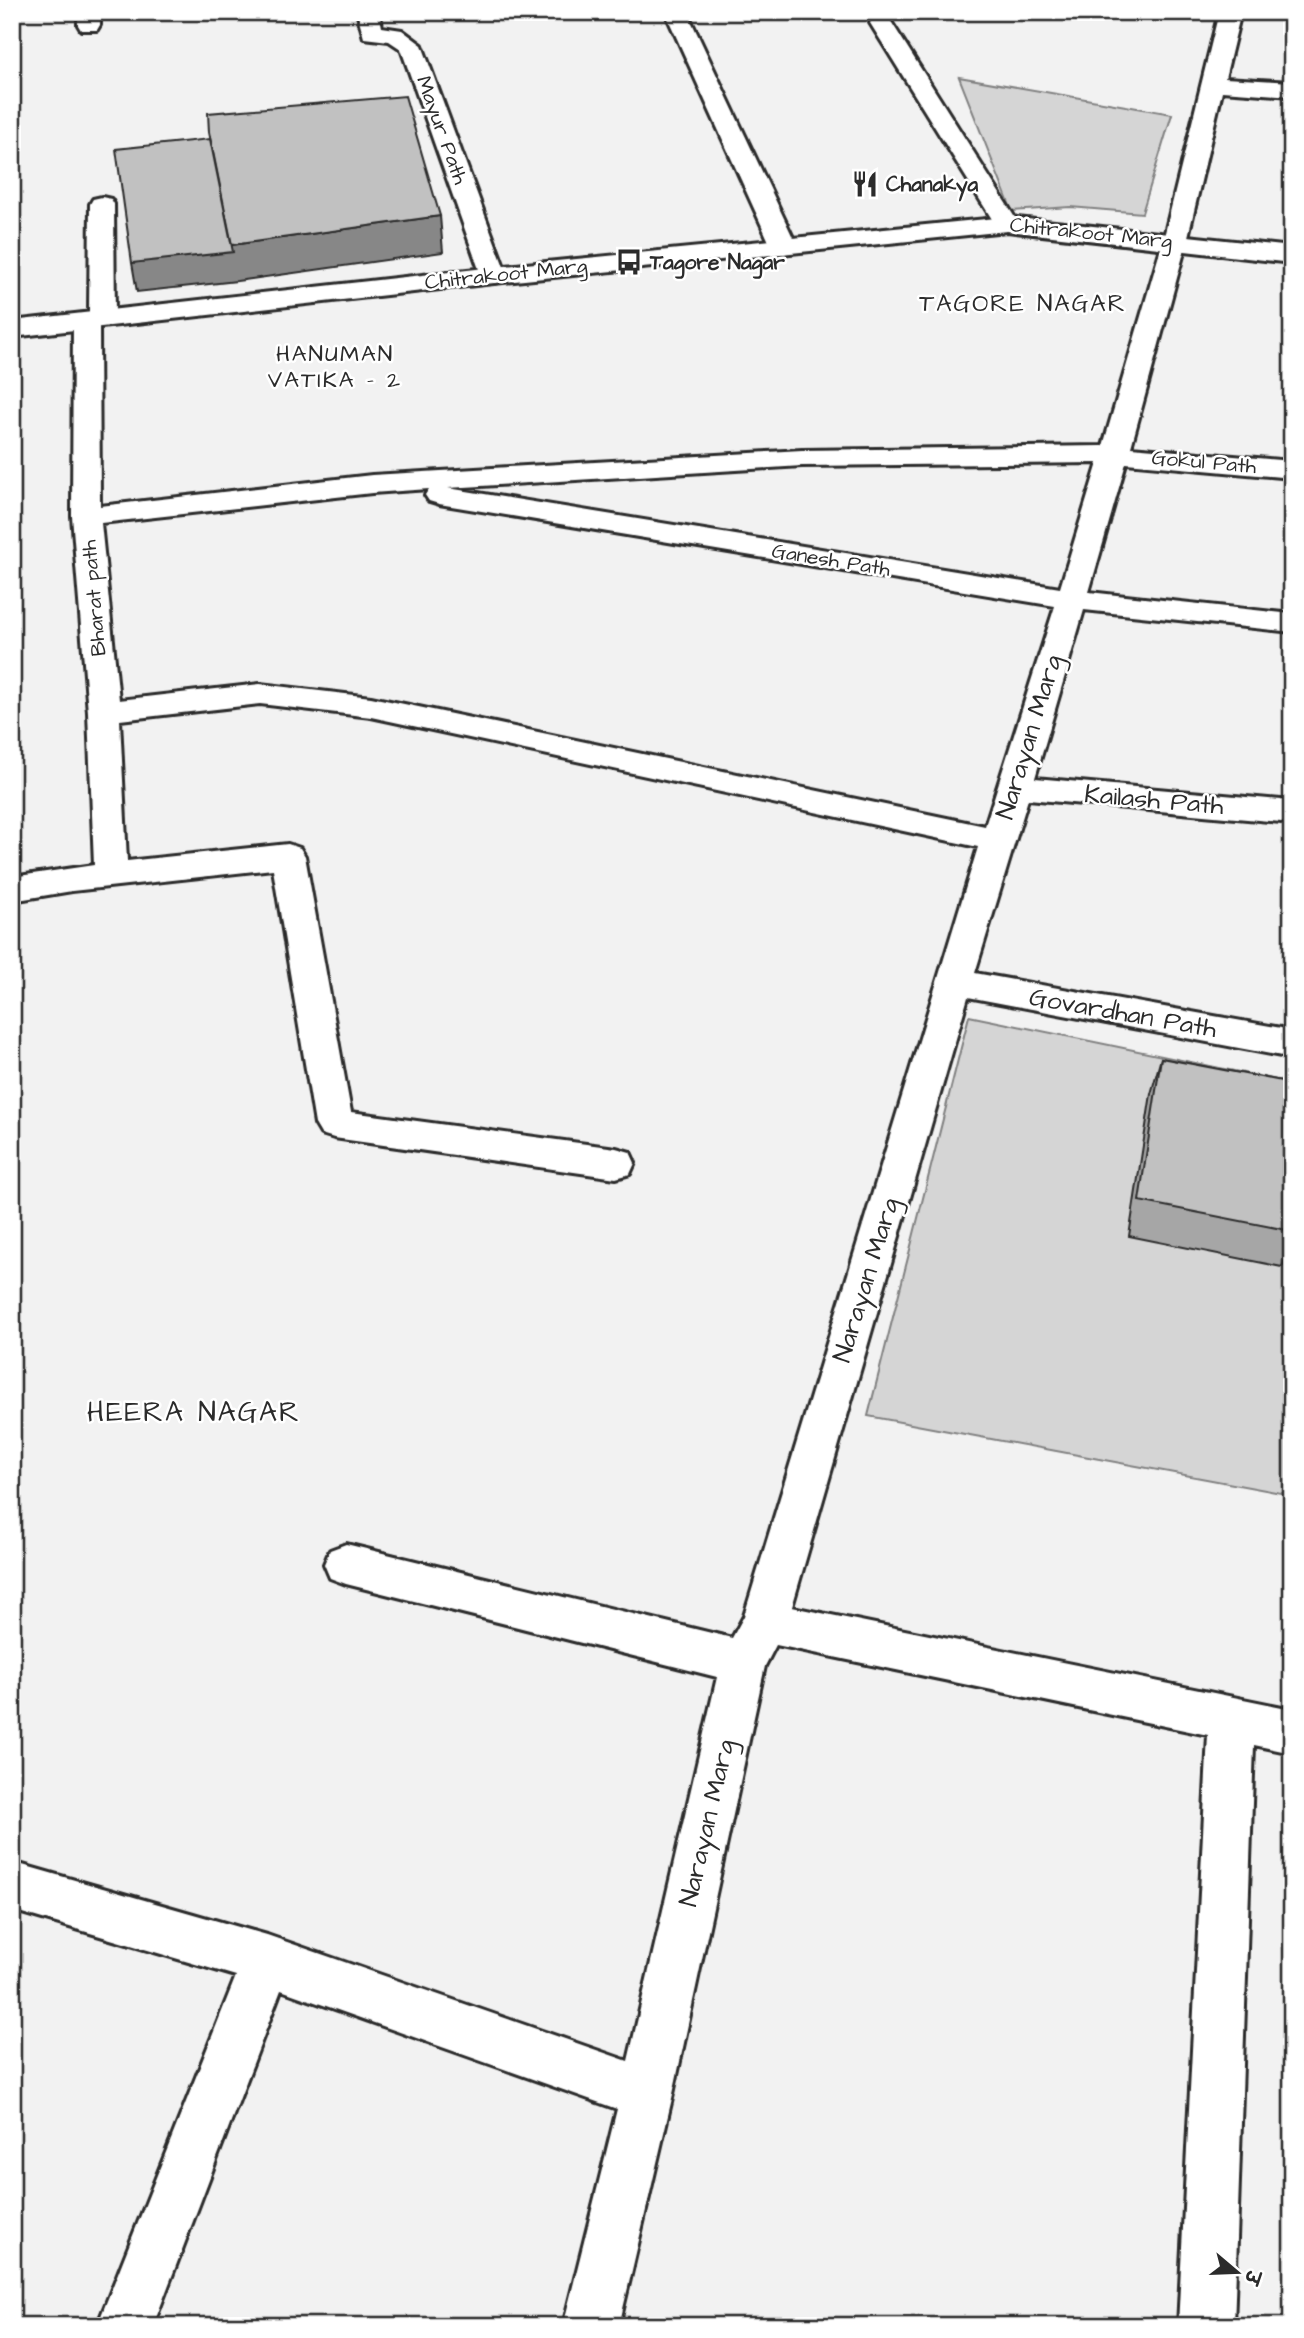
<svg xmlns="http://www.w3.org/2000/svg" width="1304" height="2338" viewBox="0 0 1304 2338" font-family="'Architects Daughter','Playpen Sans Deva',sans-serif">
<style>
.green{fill:#d5d5d5;stroke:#808080;stroke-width:2}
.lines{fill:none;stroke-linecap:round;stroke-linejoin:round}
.street-casing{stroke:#2b2b2b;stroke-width:6}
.secondary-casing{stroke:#2b2b2b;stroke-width:6}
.street{fill:#fff;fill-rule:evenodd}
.secondary{fill:#fff;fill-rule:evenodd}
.wall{fill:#a6a6a6;stroke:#2b2b2b;stroke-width:2}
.shaded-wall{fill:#878787;stroke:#2b2b2b;stroke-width:2}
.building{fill:#c1c1c1;stroke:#2b2b2b;stroke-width:2}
.labels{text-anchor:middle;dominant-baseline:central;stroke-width:5;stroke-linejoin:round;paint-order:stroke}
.far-street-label{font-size:21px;fill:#2b2b2b;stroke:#fff}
.far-poi-label{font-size:21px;font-weight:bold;fill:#2b2b2b;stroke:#fff;text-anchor:start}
.far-neighbourhood-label{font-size:23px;letter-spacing:2px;fill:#2b2b2b;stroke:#fff}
.far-quarter-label{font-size:24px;letter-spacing:2px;fill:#2b2b2b;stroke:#fff}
.street-label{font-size:26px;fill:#2b2b2b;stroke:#fff}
.neighbourhood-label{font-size:28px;letter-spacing:2px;fill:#2b2b2b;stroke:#fff}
</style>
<rect width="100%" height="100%" fill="#f2f2f2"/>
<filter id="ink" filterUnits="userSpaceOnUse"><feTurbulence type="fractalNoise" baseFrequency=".0143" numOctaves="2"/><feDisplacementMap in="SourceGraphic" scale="14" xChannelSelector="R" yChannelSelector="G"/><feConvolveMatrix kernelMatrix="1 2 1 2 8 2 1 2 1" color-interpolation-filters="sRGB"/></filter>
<g filter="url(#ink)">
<g class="green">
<polygon points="959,77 1172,114 1142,213 1070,207 1012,211"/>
<polygon points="969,1016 1292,1083 1292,1495 868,1416"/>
</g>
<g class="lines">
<g class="street-casing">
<g id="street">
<polygon points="78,12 100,12 100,25 97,30 81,30 78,25"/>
<polygon points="357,12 379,12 382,27 402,30 422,45 507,275 503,280 494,283 485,280 481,275 401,49 389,41 364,38"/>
<polygon points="665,12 687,12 797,246 793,251 784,254 775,251 771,246"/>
<path d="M 1219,12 L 1241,12 L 1225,78 L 1292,82 L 1292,96 L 1222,91 L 1187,241 L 1131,447 L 1292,461 L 1292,478 L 1126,463 L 1089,592 L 1292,614 L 1292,632 L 1084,610 L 1035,778 L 1292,801 L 1292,823 L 1028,799 L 975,973 L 1292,1030 L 1292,1058 L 968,997 L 792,1607 L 1292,1709 L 1292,1753 L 1254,1745 L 1234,2326 L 1178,2326 L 1208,1735 L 776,1645 L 765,1666 L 673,2094 L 619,2326 L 563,2326 L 617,2109 L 281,1990 L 153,2326 L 97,2326 L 236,1976 L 12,1910 L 12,1862 L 267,1935 L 628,2061 L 717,1677 L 346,1584 L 330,1578 L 324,1564 L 330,1550 L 346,1544 L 732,1638 L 744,1616 L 978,847 L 371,717 L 260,704 L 120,720 L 127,861 L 288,844 L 300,848 L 305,856 L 351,1112 L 616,1148 L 630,1152 L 635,1163 L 630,1174 L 616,1178 L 334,1138 L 321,1134 L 315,1124 L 273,869 L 72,891 L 12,901 L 12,877 L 94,865 L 88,712 L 72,516 L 73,321 L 77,315 L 89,314 L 90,204 L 93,199 L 102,197 L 111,199 L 114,204 L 115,319 L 111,325 L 99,326 L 100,506 L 372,475 L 802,450 L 1103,446 L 1163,241 ZM 1098,463 L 1060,588 L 448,488 L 802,466 ZM 429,489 L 425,495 L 429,501 L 439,504 L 1055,606 L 985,826 L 371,697 L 260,684 L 119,700 L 101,523 L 372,493 Z"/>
<polygon points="881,16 889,18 892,23 1019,224 1016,229 1007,231 998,229 995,224 870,23 873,18"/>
</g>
</g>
<g class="secondary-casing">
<polygon id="secondary" points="1007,217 1292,247 1292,263 1007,231 494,283 12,337 12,321 494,267"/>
</g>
<use href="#street" class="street"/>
<use href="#secondary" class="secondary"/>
</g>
<polygon class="wall" points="1161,1058 1292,1083 1292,1243 1282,1267 1129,1236 1151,1094"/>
<polygon class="shaded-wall" points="440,216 443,252 237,281 137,292 132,263 232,245"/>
<g class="building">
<polygon points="405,96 440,216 232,245 209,132 208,113"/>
<polygon points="210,139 233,252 132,263 116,149"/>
<polygon points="1161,1058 1292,1083 1292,1231 1139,1201"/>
</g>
</g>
<defs>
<g id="restaurant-bare" transform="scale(2.1)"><path d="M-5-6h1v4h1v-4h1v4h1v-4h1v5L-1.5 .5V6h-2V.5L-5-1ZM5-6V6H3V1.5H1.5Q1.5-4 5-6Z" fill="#2b2b2b" stroke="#fff" stroke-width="2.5" paint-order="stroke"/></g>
<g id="bus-bare" transform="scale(2.1)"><path d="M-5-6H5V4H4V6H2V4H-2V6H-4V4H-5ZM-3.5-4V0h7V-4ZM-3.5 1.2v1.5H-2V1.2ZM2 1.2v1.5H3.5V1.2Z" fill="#2b2b2b" stroke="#fff" stroke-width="2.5" paint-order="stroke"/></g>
</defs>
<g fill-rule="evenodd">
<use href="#restaurant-bare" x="865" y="184"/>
<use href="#bus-bare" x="629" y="262"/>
</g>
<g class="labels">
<g class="far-street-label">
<text transform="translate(442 130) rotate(70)">Mayur Path</text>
<text transform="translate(1091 233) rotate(6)">Chitrakoot Marg</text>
<text transform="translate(506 274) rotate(-6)">Chitrakoot Marg</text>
<text transform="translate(1204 462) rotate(5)">Gokul Path</text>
<text transform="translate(831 560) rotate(9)">Ganesh Path</text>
<text transform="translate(94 598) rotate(-95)">Bharat path</text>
</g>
<g class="far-poi-label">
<text x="886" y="184">Chanakya</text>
<text x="650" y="262">Tagore Nagar</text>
</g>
<g class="far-neighbourhood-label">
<text x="335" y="354">HANUMAN<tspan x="335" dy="26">VATIKA - 2</tspan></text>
</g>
<g class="far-quarter-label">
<text x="1023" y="304">TAGORE NAGAR</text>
</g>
<g class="street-label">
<text transform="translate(1029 737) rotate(-73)">Narayan Marg</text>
<text transform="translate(1154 800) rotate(5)">Kailash Path</text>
<text transform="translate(1123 1013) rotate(10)">Govardhan Path</text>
<text transform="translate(866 1280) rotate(-73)">Narayan Marg</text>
<text transform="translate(707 1823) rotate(-77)">Narayan Marg</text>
</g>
<g class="neighbourhood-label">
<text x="194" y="1412">HEERA NAGAR</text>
</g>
</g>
<rect width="1304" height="2338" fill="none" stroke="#fff" stroke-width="42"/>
<rect x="21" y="21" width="1262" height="2296" fill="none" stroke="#2b2b2b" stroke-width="2.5" filter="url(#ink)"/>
<g transform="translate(1237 2272) rotate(109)" stroke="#ffffff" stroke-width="5" paint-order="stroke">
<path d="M0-5L12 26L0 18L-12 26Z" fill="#2b2b2b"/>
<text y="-10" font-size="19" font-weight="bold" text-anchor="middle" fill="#2b2b2b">उ</text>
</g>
</svg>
